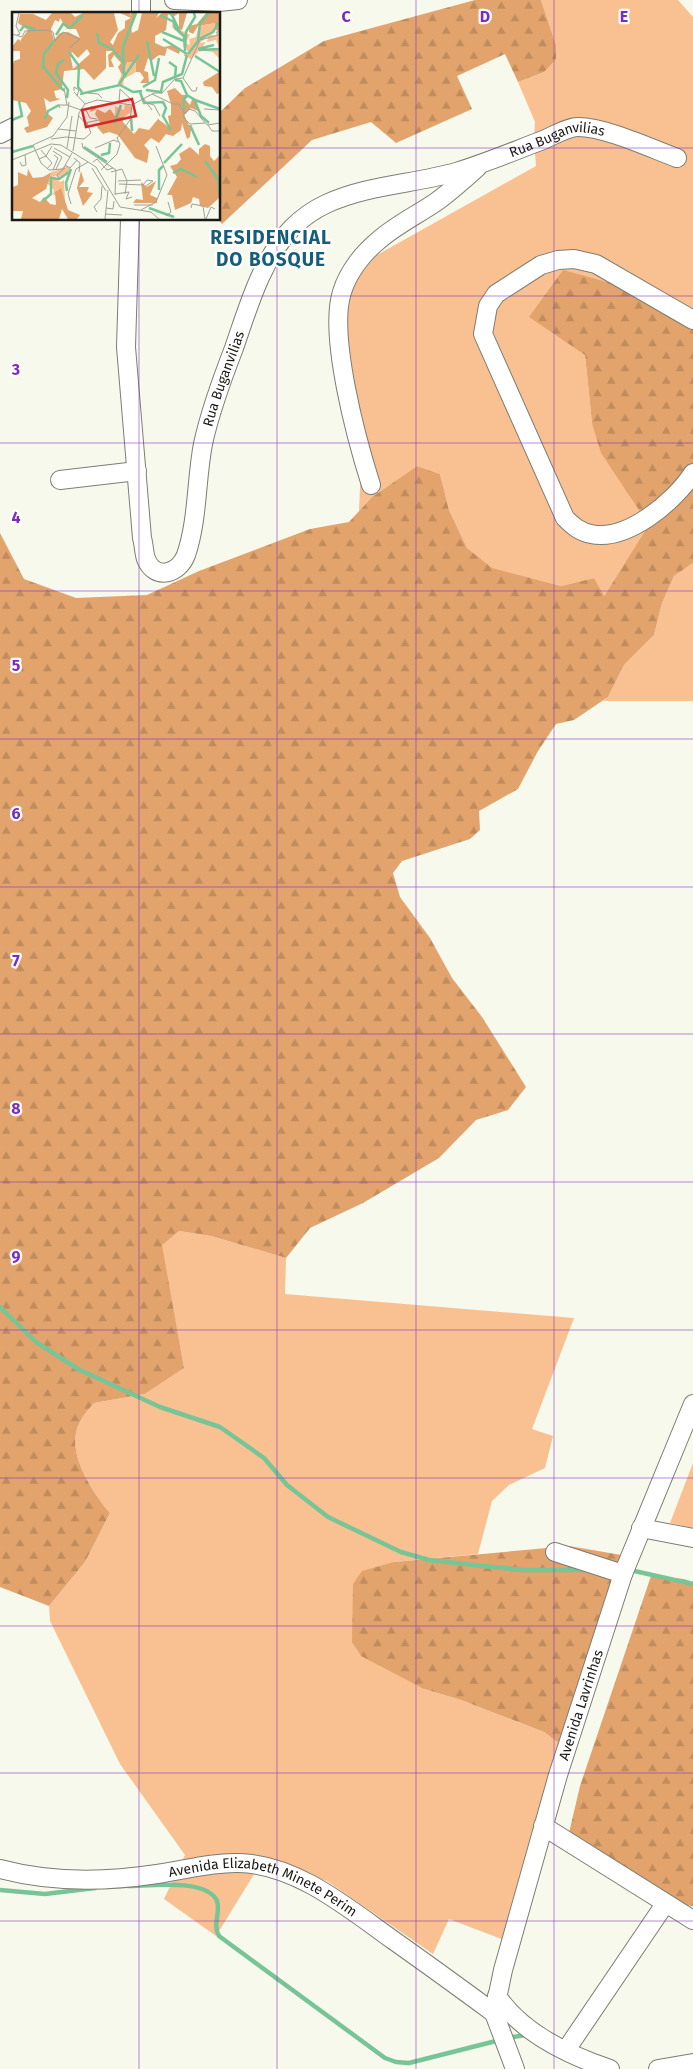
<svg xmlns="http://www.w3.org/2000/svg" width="693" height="2069" viewBox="0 0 693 2069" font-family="'Fira Sans',sans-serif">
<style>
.green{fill:#f9c191}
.forest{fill:url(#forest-firs)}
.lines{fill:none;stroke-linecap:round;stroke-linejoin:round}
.stream{stroke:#77c597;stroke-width:4.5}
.minor-casing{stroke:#7d7d73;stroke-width:20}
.minor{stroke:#fff;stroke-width:18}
.grid{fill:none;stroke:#7b2cbf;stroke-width:1;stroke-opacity:0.55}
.labels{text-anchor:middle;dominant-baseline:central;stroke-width:4.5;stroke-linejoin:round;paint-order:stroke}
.street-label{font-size:14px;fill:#1a1a16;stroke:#fff}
.district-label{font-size:19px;font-weight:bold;letter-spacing:1px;fill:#165d79;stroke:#fff}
.inset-river{fill:none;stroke:#77c597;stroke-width:2.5}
.inset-road{fill:none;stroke:#9fa097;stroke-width:1}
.view{fill:#d62828;fill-opacity:0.15;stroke:#d62828;stroke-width:2.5}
.inset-edge{fill:none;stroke:#1a1a16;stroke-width:2.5}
.grid-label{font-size:16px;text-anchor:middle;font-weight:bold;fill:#7b2cbf;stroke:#fff;stroke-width:4.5;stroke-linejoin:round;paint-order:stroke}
</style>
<defs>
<pattern id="forest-firs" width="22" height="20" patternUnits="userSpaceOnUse" patternTransform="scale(1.25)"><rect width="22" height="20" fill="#e2a36c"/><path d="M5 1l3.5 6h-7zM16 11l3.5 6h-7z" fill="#c18c5d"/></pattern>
</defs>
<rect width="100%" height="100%" fill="#f8f9ed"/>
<g class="green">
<polygon points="541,0 678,0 693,17 693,320 585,355 592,423 650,525 603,597 594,578 561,586 492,569 467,548 449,510 440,474 417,466 372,497 359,511 361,464 345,330 352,284 377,255 536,166 534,139 535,122 518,82 544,72 556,45"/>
<polygon points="693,563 693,701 603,701 608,697 624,665 654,635 662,603 674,576"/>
<path d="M 179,1231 L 211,1236 L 286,1258 L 285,1294 L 574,1318 L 532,1429 L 553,1436 L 545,1468 L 509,1485 L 492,1501 L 478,1554 L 394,1562 L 424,1689 L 461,1700 L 544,1732 L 568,1750 L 512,1943 L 449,1919 L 433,1954 L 327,1881 L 288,1868 L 261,1863 L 216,1936 L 164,1899 L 185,1855 L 120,1764 L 50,1621 L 49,1606 L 85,1562 L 110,1513 C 92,1492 64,1450 80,1422 C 83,1415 89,1409 94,1403 L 145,1394 L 184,1368 L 161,1245 Z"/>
<polygon points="693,1463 693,1528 670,1523"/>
</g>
<g class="forest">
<polygon points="475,0 541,0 556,45 556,59 544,72 518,82 505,54 457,76 472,109 396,143 371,122 312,140 222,224 218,219 219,113 245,88 324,41"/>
<path d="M 563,270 L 614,284 L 693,320 L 693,563 L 674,576 L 662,603 L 654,635 L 624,665 L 608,697 L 574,720 L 556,724 L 538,751 L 518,789 L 479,811 L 480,830 L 470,839 L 402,861 L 393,873 L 400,897 L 430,938 L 452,978 L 482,1017 L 526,1087 L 508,1110 L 476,1120 L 439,1158 L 363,1203 L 310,1228 L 286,1258 L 211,1236 L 179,1231 L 162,1245 L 184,1368 L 145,1394 L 94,1403 C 89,1409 83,1415 80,1422 C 64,1450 92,1492 110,1513 L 85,1562 L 49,1606 L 0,1587 L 0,533 L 24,579 L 76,598 L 147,595 L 199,571 L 310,529 L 349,522 L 372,497 L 417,466 L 440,474 L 449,510 L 467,548 L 492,568 L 561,586 L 594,578 L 604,596 L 649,525 L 601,453 L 592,423 L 585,355 L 529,317 Z"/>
<polygon points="569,1546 633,1557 568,1750 544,1732 461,1700 424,1689 361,1656 352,1642 353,1584 362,1571 394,1562"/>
<polygon points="651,1576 684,1579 693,1582 693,1906 691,1906 664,1899 569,1833 580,1786"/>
</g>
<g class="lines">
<g class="stream">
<polyline points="0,1307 36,1342 78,1369 160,1407 220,1427 264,1458 287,1485 328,1517 401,1552 429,1560 483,1566 524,1570 590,1570"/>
<polyline points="630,1570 693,1584"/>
<path d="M 128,1886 C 149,1886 207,1878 217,1901 C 221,1912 212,1925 219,1936 L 385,2058 L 396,2062 L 409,2063 L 500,2040"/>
<polyline points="0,1890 45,1894 95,1888"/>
<polyline points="507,2038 526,2035"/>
</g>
<g class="minor-casing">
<g id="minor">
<polyline points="174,0 219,2 238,0"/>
<polyline points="141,14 141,0"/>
<polyline points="0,134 14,127"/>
<path id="s1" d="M 130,219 L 126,347 L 142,538 C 144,545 144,553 146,559 C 155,581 179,574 186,555 C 198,520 196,480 203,444 C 210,411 222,379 234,348 C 248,308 261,260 292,228 C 302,218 313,210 326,204 C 366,185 414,184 456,172 C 486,163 514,151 543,140 C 553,136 567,127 578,127 C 605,127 650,148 677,158"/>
<path d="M 693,320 L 596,264 L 574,259 L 558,260 L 541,265 L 496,294 L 488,306 L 483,334 L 565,518 C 573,526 580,532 591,534 C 627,542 675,501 693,473"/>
<polyline points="60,480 137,471"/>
<path d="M 371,485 C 357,441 328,335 342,292 C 348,272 363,253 379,240 C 396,225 417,215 436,202 C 450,192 463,180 477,168"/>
<polyline points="641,1528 693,1538"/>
<polyline points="555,1552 623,1574"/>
<polyline points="543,1826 693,1920"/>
<path id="s2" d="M 0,1869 C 52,1883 105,1882 157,1874 C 185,1870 212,1862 239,1863 C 296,1864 348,1908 393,1940 C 427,1964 460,1988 494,2013"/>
<path d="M 497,1996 C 522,2033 568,2055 610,2069"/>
<polyline points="566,2050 665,1904"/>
<path id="s3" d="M 515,2069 L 494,2013 L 503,1970 L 558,1775 L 623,1574 L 693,1404"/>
<polyline points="658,2069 693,2063"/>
</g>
</g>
<use href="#minor" class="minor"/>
</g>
<path class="grid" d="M 139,0 L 139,14M 277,0 L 277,2069M 416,0 L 416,2069M 554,0 L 554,2069M 0,148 L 14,148M 219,148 L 693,148M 139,219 L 139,2069M 0,296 L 693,296M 0,443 L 693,443M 0,591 L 693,591M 0,739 L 693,739M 0,887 L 693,887M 0,1034 L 693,1034M 0,1182 L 693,1182M 0,1330 L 693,1330M 0,1478 L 693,1478M 0,1626 L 693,1626M 0,1773 L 693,1773M 0,1921 L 693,1921"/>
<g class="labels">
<g class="street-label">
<text stroke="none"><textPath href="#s1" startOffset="1026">Rua Buganvilias</textPath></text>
<text stroke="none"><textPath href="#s1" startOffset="576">Rua Buganvilias</textPath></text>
<text stroke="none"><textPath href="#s3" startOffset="380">Avenida Lavrinhas</textPath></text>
<text stroke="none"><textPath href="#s2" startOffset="270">Avenida Elizabeth Minete Perim</textPath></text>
</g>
<g class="district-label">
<text x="271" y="237">RESIDENCIAL<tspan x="271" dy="22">DO BOSQUE</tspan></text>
</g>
</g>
<g transform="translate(12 12)">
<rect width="208" height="208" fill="#f8f9ed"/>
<path d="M 161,5 L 166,17 L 178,23 L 171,35 L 172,26 L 160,15 ZM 203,11 L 202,20 L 195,21 L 203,24 L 207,20 L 207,46 L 201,40 L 188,38 L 179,47 L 172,44 L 172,39 L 176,41 L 173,31 L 178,33 L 177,27 L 184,25 L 187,14 ZM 196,25 L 195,30 L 204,28 L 207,36 L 196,37 L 191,34 L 194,30 L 187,31 ZM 115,50 L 124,51 L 124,60 L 112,67 L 111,74 L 105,73 ZM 113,92 L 119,94 L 119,100 L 112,105 L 103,104 L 103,94 L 112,98 ZM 54,154 L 59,156 L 56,160 L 49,165 L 41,164 L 48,170 L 52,168 L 53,188 L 46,177 L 43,184 L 41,182 L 42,178 L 35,171 L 39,161 Z" fill="#f9c191" fill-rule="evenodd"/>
<path d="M 40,1 L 59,1 L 63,5 L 71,1 L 102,1 L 106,18 L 98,30 L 101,33 L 106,21 L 113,16 L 113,9 L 119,6 L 108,1 L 118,1 L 119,4 L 119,1 L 124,1 L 119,14 L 120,21 L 126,18 L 130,1 L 147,1 L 144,6 L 150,1 L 175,1 L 170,18 L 167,17 L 167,1 L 161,5 L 156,2 L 154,18 L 143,24 L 143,31 L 152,35 L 161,33 L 168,39 L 167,42 L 155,36 L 153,44 L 147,43 L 139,49 L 136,46 L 132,59 L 136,60 L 137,71 L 128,71 L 132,66 L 128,60 L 124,60 L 124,51 L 115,50 L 110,63 L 106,55 L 109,51 L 102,43 L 99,48 L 102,55 L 97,55 L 96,43 L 101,39 L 94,39 L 94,56 L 82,68 L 72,57 L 52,59 L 50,77 L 42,79 L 44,86 L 49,87 L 38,90 L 32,86 L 35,101 L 41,106 L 35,115 L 15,121 L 12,116 L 17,114 L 15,105 L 19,99 L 14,91 L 0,88 L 0,55 L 2,49 L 8,47 L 8,39 L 1,39 L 0,35 L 6,27 L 12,32 L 8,29 L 16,18 L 6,11 L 8,2 L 21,2 L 34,8 ZM 48,6 L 55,17 L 64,17 L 68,26 L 56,20 L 48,21 L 42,28 L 39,17 L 43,8 L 47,10 ZM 75,37 L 78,42 L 61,57 L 58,42 L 60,40 L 66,46 ZM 194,1 L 207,1 L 207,20 L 203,17 L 203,11 L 186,14 L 181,22 L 177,20 L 177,14 L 185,12 ZM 207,50 L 208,50 L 208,81 L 205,82 L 200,75 L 192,74 L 191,70 L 207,60 ZM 163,76 L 170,83 L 176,83 L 172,86 L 178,93 L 181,85 L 185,89 L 186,99 L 179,96 L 172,103 L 179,117 L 178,125 L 175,127 L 170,111 L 169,118 L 161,124 L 154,122 L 147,131 L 139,126 L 132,133 L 137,139 L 135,151 L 123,146 L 106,123 L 97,120 L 91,122 L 85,115 L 88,110 L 83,102 L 85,97 L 78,100 L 79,94 L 93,101 L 98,97 L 103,104 L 112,105 L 111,110 L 122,122 L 127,116 L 137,118 L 146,107 L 158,116 L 156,104 L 159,103 L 159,92 L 155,79 ZM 193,132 L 198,134 L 198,144 L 202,149 L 208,143 L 207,186 L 196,196 L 188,194 L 187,187 L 181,185 L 179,191 L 163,198 L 160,183 L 155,183 L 165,165 L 158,154 L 165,152 L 169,147 L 167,142 L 178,135 L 187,143 L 187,137 ZM 16,157 L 21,166 L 31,165 L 45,157 L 39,161 L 34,177 L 20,186 L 28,190 L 32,185 L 38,192 L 44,193 L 43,180 L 49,176 L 56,198 L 68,203 L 65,207 L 56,207 L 50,197 L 47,207 L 9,207 L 11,199 L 0,199 L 0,161 L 1,175 L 6,173 L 6,160 L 15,164 ZM 69,159 L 72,169 L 67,175 L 77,175 L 75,180 L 81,181 L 71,194 L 65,176 ZM 144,169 L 138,183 L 145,186 L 145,191 L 121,191 L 124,187 L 131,188 L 129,170 L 135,175 Z" fill="#e2a36c" fill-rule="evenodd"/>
<path class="inset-river" d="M 159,1 L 169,22M 148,3 L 162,10 L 163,16 L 172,24 L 173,37M 8,19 L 12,14 L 23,17M 150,20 L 172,29M 85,21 L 87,31 L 100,37 L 111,49M 44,23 L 51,12 L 58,16 L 71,3M 151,27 L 175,42M 187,27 L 201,20 L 206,11M 42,29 L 32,42 L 31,55 L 52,79M 135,29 L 142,64M 186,37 L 202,33M 187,38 L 208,37M 173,39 L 174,20 L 183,5 L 182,1M 57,40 L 67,54 L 66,75 L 70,80M 176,42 L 186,29 L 188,11 L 197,1M 183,44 L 208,60M 52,48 L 46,52 L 44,61 L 56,78 L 55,86M 157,50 L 164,55 L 163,64M 112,66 L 111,35 L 124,1M 163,68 L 169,69 L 175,83 L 183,88 L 208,97M 107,72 L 127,43M 131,75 L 143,68 L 147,46M 134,78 L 149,80 L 151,70 L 170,62 L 175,43M 128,80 L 132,91 L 151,90 L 154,96 L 151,104 L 159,118M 68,82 L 108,73 L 121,80 L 130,79M 183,89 L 189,104 L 197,111M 172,98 L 172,87 L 175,84M 119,104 L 120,119M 33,107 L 36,99 L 47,93M 0,108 L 10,104 L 7,89M 102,112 L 109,93M 178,113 L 187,133M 72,135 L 95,150M 0,140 L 21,134M 89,143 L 97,141 L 98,131M 193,149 L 206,167 L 208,184M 152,151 L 170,132M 161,161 L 169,157 L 185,165M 147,178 L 147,158 L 151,154M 55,179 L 54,171 L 59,157M 31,189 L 39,182 L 39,166 L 47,167 L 57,160M 137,196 L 162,205"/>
<path class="inset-road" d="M 0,22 L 10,25 L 13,19 L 36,18 L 41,20 L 43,29 L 51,20 L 68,27 L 57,36M 5,23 L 8,22 L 4,14 L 7,1M 171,66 L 188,28 L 206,23 L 204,20 L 208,20M 171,66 L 180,79 L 184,79 L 185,75M 52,76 L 55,93M 62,79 L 62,75 L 67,78 L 65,84M 62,80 L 73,92M 76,81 L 86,82 L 90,86M 140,82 L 161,92 L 167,92 L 173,102 L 177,97 L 183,99 L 195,113 L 208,111M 131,86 L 140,98M 57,90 L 55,105 L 41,124 L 21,133 L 29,151 L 37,158 L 51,157 L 60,141M 107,91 L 108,77 L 121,89M 135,91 L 142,93 L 148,104M 73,92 L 85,88 L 120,93M 120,93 L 142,81 L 150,81 L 163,67 L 171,66M 48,96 L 47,93 L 55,93 L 69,98M 192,97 L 208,98M 74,98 L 78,106 L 85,107M 172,100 L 172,106 L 178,112 L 193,111M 66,103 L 73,111 L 87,108M 196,113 L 200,119 L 208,119M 46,117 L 64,119M 39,127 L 54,125 L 72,127 L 79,121 L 75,111M 70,131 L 71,136 L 104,158 L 103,183M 42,136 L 58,145M 55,136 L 60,104M 83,136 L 102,128 L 106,130M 29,138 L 40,151 L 35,157M 41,139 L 50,145 L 44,157M 61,139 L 67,101 L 73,92M 62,146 L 68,151 L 67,160M 27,147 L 34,144 L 40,134M 0,148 L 39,132 L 49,133 L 84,155 L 108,195 L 139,200 L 147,207M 8,150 L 10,154 L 14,153 L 13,143M 81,150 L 85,147 L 95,158 L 101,156M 53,153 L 58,156 L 65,148M 80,156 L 94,179M 41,158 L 46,146 L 42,143M 89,158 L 105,142 L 108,132 L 105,126 L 118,108 L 120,93M 99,160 L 110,157 L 115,169 L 113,182M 48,168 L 45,163 L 53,156M 106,169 L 129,168M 107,172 L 131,173 L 135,168 L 141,169 L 134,174M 103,182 L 117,180 L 114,187 L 120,185M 59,192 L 56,182 L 64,157 L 76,150M 122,193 L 141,193M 94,196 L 101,197 L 102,189M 179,196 L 180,192 L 191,194 L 193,207M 129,198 L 144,190 L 155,163 L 144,134M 85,200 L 82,195 L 89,187 L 90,174M 93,202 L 110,203M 154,204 L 159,200 L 156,190M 93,207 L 96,178M 194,207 L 199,195 L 203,197"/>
<path class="view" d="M 120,87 L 124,104 L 74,115 L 70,98 Z"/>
<rect width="208" height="208" class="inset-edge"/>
</g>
<g class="grid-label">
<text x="346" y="22">C</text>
<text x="485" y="22">D</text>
<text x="624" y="22">E</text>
<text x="16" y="375">3</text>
<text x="16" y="523">4</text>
<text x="16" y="671">5</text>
<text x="16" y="819">6</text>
<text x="16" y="966">7</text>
<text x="16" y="1114">8</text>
<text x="16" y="1262">9</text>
</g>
</svg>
